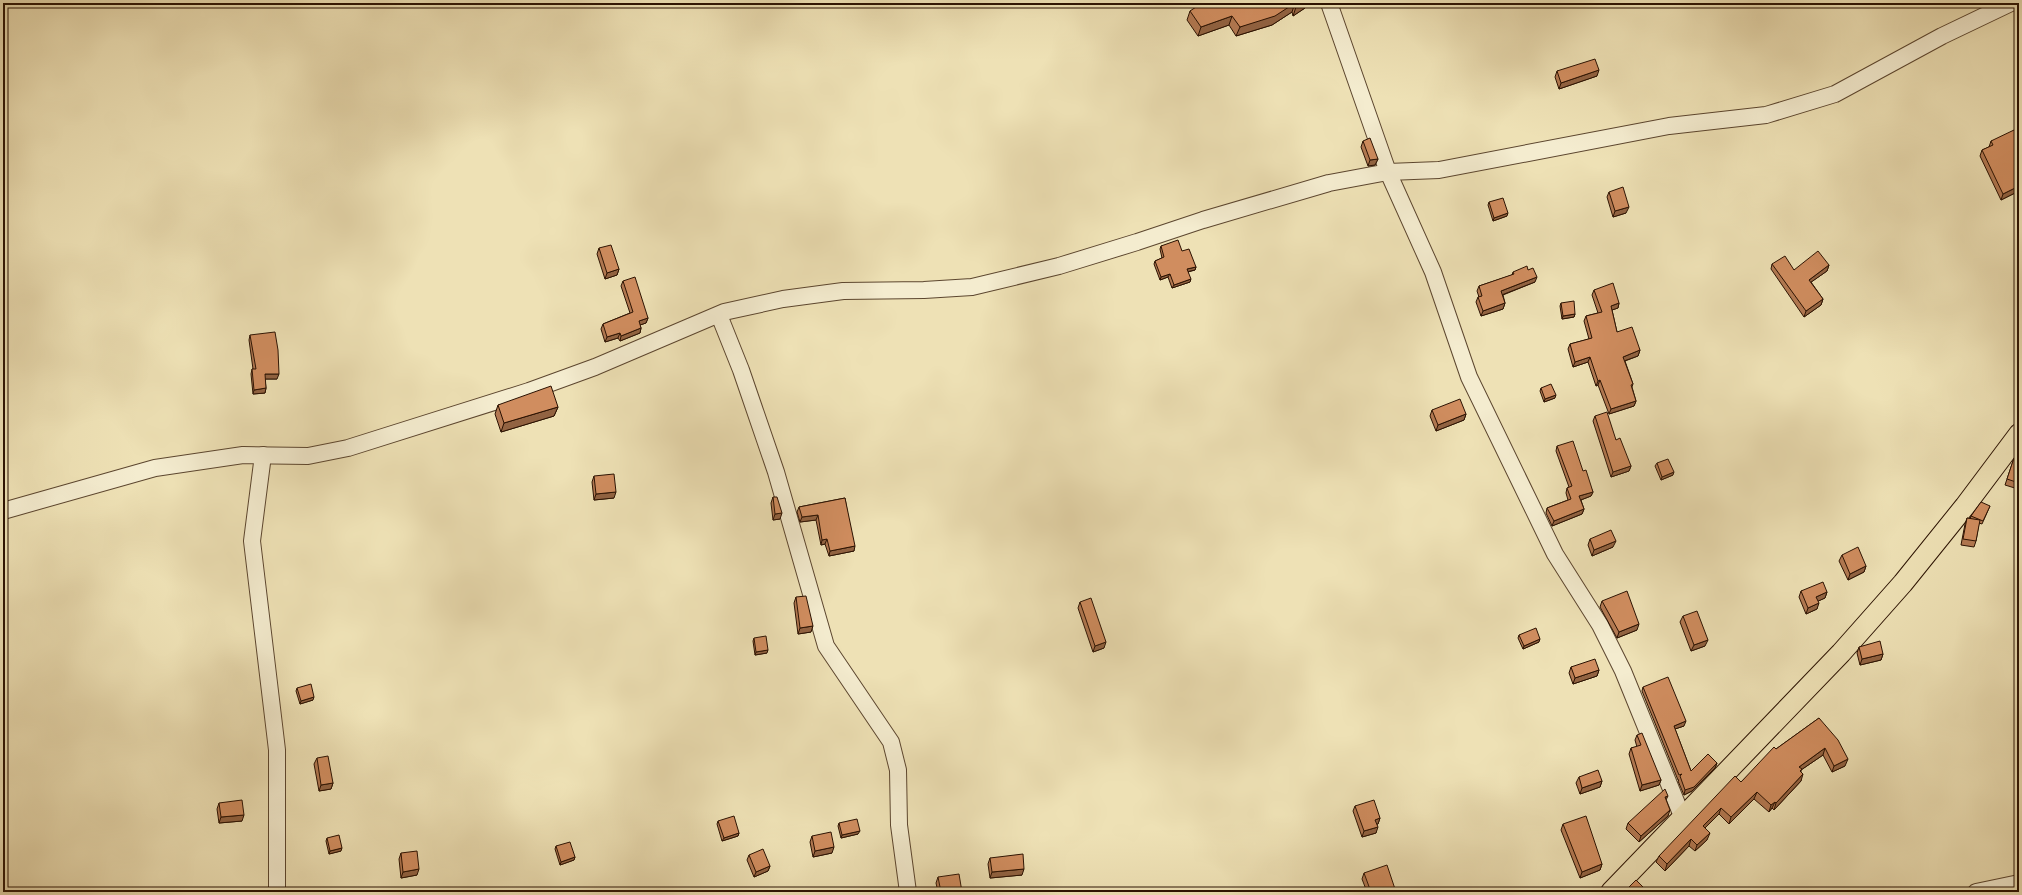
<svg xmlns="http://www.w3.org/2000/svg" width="2022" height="895" viewBox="0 0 2022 895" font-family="'IM FELL DW Pica',serif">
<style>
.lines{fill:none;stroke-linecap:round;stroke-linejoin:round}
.minor-casing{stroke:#5c462f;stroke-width:18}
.major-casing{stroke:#2b1202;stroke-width:22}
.minor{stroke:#f4eccf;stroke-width:16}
.major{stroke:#eee1b5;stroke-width:20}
.wall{fill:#b37952;stroke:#2b1202}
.shaded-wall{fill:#926342;stroke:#2b1202}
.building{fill:#d08d5f;stroke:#2b1202}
</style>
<rect width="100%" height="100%" fill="#eee1b5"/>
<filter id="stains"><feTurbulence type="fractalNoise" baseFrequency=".005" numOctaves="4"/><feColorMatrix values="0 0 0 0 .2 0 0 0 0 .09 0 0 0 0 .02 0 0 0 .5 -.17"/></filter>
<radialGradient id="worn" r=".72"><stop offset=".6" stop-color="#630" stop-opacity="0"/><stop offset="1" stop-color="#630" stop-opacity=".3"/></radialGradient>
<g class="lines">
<g class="minor-casing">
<g id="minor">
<polyline points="1329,3 1388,172 1433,272 1469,377 1555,554 1600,625 1623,671 1682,816"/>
<polyline points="719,315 741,370 776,472 826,646 891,742 898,770 899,825 908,892"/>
<polyline points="263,455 252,541 277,750 277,892"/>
<polyline points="3,511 155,468 243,455 308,456 348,448 529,391 595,367 724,312 783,299 843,291 924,290 972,287 1059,266 1137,242 1203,220 1329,183 1388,172 1439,170 1669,126 1766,115 1835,94 1942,36 2011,3"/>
<polyline points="1976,892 2019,883"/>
</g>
</g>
<g class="major-casing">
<polyline id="major" points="1611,892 1841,653 1903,583 1965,506 2019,434"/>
</g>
<use href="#minor" class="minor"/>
<use href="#major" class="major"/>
</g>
<g class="wall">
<polygon points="1211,3 1307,3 1305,8 1293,16 1292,12 1272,25 1236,36 1229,25 1198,36 1187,20 1190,11"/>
<polygon points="1557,71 1597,76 1559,89 1555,77"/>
<polygon points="1363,141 1378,159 1375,165 1368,166 1361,147"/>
<polygon points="1991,141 2019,141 2019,191 2001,200 1980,156 1982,150 1989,147"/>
<polygon points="1609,192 1626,213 1613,217 1607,197"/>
<polygon points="1489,202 1507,216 1493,221 1488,205"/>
<polygon points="1161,246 1182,251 1196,267 1195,270 1188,272 1190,282 1172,288 1168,277 1160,280 1154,264 1155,261 1162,258 1160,249"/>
<polygon points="599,248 619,269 617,275 605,279 597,254"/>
<polygon points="1772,264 1794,270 1829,265 1827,271 1811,282 1823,299 1821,305 1804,317 1771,269"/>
<polygon points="1513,272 1535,282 1503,295 1505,303 1503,309 1481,316 1476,302 1478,297 1479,297 1477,291 1479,286 1512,275"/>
<polygon points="623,281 648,318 646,323 640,325 641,328 640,333 620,341 618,338 605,342 601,329 603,324 630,313 621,286"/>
<polygon points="1594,290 1619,303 1618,308 1612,310 1617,332 1640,350 1638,356 1625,361 1633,384 1632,387 1636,401 1634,406 1609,414 1598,385 1596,386 1588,362 1573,367 1568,349 1570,344 1589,339 1584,321 1586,316 1598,313 1592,295"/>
<polygon points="1561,303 1575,314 1574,317 1562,319 1560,306"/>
<polygon points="250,335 277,379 265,379 266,388 265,393 253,394 251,374 252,369 253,369 249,340"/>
<polygon points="1541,388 1555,398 1544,402 1540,391"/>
<polygon points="498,405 558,407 554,416 501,432 495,414"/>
<polygon points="1432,410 1466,414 1464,420 1436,431 1430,416"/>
<polygon points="1595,416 1616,440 1631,466 1629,471 1611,477 1593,421"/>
<polygon points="1557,446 1583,471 1593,492 1591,496 1581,500 1584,509 1582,514 1552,526 1546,513 1547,508 1568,500 1566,493 1567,488 1569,487 1556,451"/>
<polygon points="2014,458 2019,459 2019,486 2018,489 2005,485"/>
<polygon points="1657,463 1673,475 1661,480 1655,466"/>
<polygon points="594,476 614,498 594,500 592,482"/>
<polygon points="773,497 780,519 773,520 771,503"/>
<polygon points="845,498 854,551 829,556 825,544 821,545 816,520 800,522 797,512 799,507"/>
<polygon points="1990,506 1982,524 1979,523 1976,541 1974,547 1961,545 1965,524 1967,518 1970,519 1971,516"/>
<polygon points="1590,539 1613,547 1592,556 1588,545"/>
<polygon points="1842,555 1866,566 1864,572 1848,580 1839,561"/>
<polygon points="1801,591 1827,592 1825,598 1818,601 1817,609 1806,614 1799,597"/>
<polygon points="796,597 811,632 798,634 794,603"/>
<polygon points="1602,601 1637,630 1617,638 1600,607"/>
<polygon points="1080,602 1104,648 1093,652 1078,608"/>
<polygon points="1683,616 1705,646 1691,651 1680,622"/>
<polygon points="1519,635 1539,642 1523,649 1518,638"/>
<polygon points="754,638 767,653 755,655 753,641"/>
<polygon points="1859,647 1883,654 1881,660 1860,665 1857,653"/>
<polygon points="1571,667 1599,670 1597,676 1573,684 1569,673"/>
<polygon points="1643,687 1684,726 1675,729 1691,771 1717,763 1715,768 1692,791 1684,795 1678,781 1679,780 1678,780 1642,691"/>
<polygon points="297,688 313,700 300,704 296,691"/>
<polygon points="1819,718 1845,766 1832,772 1823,755 1801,770 1801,781 1774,810 1772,808 1769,812 1754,799 1729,824 1719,814 1705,828 1707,840 1695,851 1689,846 1665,871 1656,862 1659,856 1741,782 1776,749"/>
<polygon points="1637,735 1661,780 1659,785 1640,791 1629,754 1631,748 1637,747 1635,740"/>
<polygon points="317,758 333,783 331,789 319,791 314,764"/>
<polygon points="1579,777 1602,781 1600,787 1580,794 1576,783"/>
<polygon points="1668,796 1666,800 1668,816 1639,842 1626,829 1628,823"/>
<polygon points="219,803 242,821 219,823 217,809"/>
<polygon points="1355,806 1380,818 1378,824 1377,824 1376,833 1362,837 1353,811"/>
<polygon points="718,821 739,833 738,836 722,841 717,824"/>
<polygon points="839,823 858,834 841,838 838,826"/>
<polygon points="1563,824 1602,864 1600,870 1580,878 1561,830"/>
<polygon points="812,836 832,853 813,857 810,842"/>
<polygon points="327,838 341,851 329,854 326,841"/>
<polygon points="556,846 575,857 574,860 560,865 555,849"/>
<polygon points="401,853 417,875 401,878 399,859"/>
<polygon points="749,855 770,866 768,871 754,877 747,860"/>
<polygon points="990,858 1022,875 990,878 988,864"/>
<polygon points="1364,873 1394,892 1367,892 1362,879"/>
<polygon points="938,877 962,892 938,892 936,883"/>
</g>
<g class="shaded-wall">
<polygon points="1295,3 1292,12 1272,25 1236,36 1240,27"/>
<polygon points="1302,3 1307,3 1305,8 1293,16 1296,7"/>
<polygon points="1232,16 1229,25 1198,36 1201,27"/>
<polygon points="1599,70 1597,76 1559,89 1561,83"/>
<polygon points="1378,159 1375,165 1368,166 1370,160"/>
<polygon points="2019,186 2019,191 2001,200 2003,194"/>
<polygon points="1629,207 1626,213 1613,217 1615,211"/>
<polygon points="1508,213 1507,216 1493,221 1494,218"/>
<polygon points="1829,265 1827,271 1807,285 1809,280"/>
<polygon points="1196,267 1195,270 1186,272 1187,269"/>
<polygon points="619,269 617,275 605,279 607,273"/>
<polygon points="1170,274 1168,277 1160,280 1161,277"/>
<polygon points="1537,277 1535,282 1499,296 1501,291"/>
<polygon points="1191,279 1190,282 1172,288 1174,285"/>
<polygon points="1823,299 1821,305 1804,317 1806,311"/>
<polygon points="1505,303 1503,309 1481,316 1483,311"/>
<polygon points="1619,303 1618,308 1609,311 1611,306"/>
<polygon points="1575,314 1574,317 1562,319 1563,316"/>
<polygon points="648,318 646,323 637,326 639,321"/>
<polygon points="641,328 640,333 620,341 621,336"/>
<polygon points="620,333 618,338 605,342 607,337"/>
<polygon points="1640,350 1638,356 1621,362 1623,357"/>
<polygon points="1590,357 1588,362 1573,367 1575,362"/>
<polygon points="265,374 279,374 277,379 263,379"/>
<polygon points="1600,380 1598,385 1596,386 1598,381"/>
<polygon points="266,388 265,393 253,394 254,390"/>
<polygon points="1556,395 1555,398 1544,402 1545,399"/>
<polygon points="1636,401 1634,406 1609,414 1611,409"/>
<polygon points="558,407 554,416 501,432 504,423"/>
<polygon points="1466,414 1464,420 1436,431 1438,425"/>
<polygon points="1631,466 1629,471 1611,477 1613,472"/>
<polygon points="1674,472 1673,475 1661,480 1662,477"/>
<polygon points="616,492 614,498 594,500 596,494"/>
<polygon points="1593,492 1591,496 1578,501 1579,496"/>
<polygon points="1584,509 1582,514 1552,526 1554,521"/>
<polygon points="782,513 780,519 773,520 775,514"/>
<polygon points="818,515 816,520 800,522 802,517"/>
<polygon points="827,539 825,544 821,545 822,540"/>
<polygon points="1616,541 1613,547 1592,556 1594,550"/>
<polygon points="855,546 854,551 829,556 830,551"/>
<polygon points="1866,566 1864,572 1848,580 1850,574"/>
<polygon points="1827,592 1825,598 1814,603 1816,597"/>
<polygon points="1819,603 1817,609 1806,614 1808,608"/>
<polygon points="1639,624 1637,630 1617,638 1619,632"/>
<polygon points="813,626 811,632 798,634 800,628"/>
<polygon points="1540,639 1539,642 1523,649 1524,646"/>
<polygon points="1708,640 1705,646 1691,651 1694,645"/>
<polygon points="1106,642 1104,648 1093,652 1095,646"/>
<polygon points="768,650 767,653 755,655 756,652"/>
<polygon points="1883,654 1881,660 1860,665 1862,659"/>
<polygon points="1599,670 1597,676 1573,684 1575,678"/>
<polygon points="314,697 313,700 300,704 301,701"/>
<polygon points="1686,721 1684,726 1672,730 1674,726"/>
<polygon points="1825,748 1823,755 1801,770 1799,776 1799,767"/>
<polygon points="1848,759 1845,766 1832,772 1834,766"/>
<polygon points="1717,763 1715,768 1692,791 1684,795 1685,790"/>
<polygon points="1803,774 1801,781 1774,810 1776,803"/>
<polygon points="1661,780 1659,785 1640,791 1642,785"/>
<polygon points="1602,781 1600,787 1580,794 1582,788"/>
<polygon points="333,783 331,789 319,791 321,785"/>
<polygon points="1757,792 1754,799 1729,824 1731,817"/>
<polygon points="1775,802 1772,808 1769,812 1771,805"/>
<polygon points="1721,808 1719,814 1701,832 1703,826"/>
<polygon points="1670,810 1668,816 1639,842 1641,836"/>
<polygon points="244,815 242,821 219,823 221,817"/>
<polygon points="1380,818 1378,824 1373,825 1375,820"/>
<polygon points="1378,827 1376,833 1362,837 1364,831"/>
<polygon points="860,831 858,834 841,838 842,835"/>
<polygon points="739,833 738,836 722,841 724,838"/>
<polygon points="1710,833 1707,840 1695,851 1697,845"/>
<polygon points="1691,839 1689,846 1665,871 1667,864"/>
<polygon points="834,847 832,853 813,857 815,851"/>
<polygon points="342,848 341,851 329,854 330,851"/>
<polygon points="575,857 574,860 560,865 561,862"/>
<polygon points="1602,864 1600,870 1580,878 1582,872"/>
<polygon points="770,866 768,871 754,877 756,872"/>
<polygon points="419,869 417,875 401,878 403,872"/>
<polygon points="1024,869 1022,875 990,878 992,872"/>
<polygon points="1395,889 1394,892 1388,892"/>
</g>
<g class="building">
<polygon points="1211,3 1295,3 1275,16 1240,27 1232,16 1201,27 1190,11 1196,7"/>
<polygon points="1295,3 1302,3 1296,7"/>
<polygon points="1595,59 1599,70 1561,83 1557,71"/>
<polygon points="2014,130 2019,141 2019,186 2003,194 1982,150 1993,145 1991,141"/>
<polygon points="1370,138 1378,159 1370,160 1363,141"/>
<polygon points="1623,187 1629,207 1615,211 1609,192"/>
<polygon points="1503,198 1508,213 1494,218 1489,202"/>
<polygon points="1178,240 1182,251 1189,249 1196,267 1187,269 1191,279 1174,285 1170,274 1161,277 1155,261 1164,257 1161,246"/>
<polygon points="611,245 619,269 607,273 599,248"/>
<polygon points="1818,251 1829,265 1809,280 1823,299 1806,311 1772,264 1785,256 1794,270"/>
<polygon points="1527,266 1528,270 1533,268 1537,277 1501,291 1505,303 1483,311 1478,297 1482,296 1479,286 1514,274 1513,272"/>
<polygon points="635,277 648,318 639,321 641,328 621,336 620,333 607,337 603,324 633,312 623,281"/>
<polygon points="1613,283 1619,303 1611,306 1617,332 1632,327 1640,350 1623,357 1633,384 1631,385 1636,401 1611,409 1600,380 1598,381 1590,357 1575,362 1570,344 1592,338 1586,316 1602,312 1594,290"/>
<polygon points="1574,301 1575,314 1563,316 1561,303"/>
<polygon points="275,332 278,350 279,374 265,374 266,388 254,390 252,369 256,369 250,335"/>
<polygon points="1551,384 1556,395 1545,399 1541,388"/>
<polygon points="551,386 558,407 504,423 498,405"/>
<polygon points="1460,399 1466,414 1438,425 1432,410"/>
<polygon points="1607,412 1616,440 1620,438 1631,466 1613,472 1595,416"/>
<polygon points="1573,441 1583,471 1586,470 1593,492 1579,496 1584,509 1554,521 1547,508 1571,499 1567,488 1572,486 1557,446"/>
<polygon points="2014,458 2019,459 2019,483 2007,479"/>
<polygon points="1668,459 1674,472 1662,477 1657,463"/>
<polygon points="614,474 616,492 596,494 594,476"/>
<polygon points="773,497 777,497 782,513 775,514"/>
<polygon points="845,498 855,546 830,551 827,539 822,540 818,515 802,517 799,507"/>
<polygon points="1981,502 1990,506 1983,521 1971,516"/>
<polygon points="1967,518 1980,520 1976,541 1963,539"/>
<polygon points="1611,530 1616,541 1594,550 1590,539"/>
<polygon points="1858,547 1866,566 1850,574 1842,555"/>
<polygon points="1823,582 1827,592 1816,597 1819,603 1808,608 1801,591"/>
<polygon points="1627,591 1639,624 1619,632 1602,601"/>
<polygon points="806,596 813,626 800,628 796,597"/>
<polygon points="1091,598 1106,642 1095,646 1080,602"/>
<polygon points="1697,611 1708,640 1694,645 1683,616"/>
<polygon points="1536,628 1540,639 1524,646 1519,635"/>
<polygon points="766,636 768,650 756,652 754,638"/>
<polygon points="1880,641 1883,654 1862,659 1859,647"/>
<polygon points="1595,659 1599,670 1575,678 1571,667"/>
<polygon points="1668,677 1686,721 1674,726 1691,771 1708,754 1717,763 1694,787 1685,790 1680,776 1682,774 1679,775 1643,687"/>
<polygon points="311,684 314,697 301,701 297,688"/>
<polygon points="1819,718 1838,740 1848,759 1834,766 1825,748 1799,767 1802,769 1800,771 1803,774 1776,803 1775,802 1771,805 1757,792 1731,817 1721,808 1703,826 1710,833 1697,845 1691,839 1667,864 1659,856 1735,776 1741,782 1774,747 1776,749"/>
<polygon points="1642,733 1661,780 1642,785 1631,748 1641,745 1637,735"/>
<polygon points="328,756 333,783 321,785 317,758"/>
<polygon points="1598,770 1602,781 1582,788 1579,777"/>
<polygon points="1665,789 1668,796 1665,797 1670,810 1641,836 1628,823"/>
<polygon points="242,800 244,815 221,817 219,803"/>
<polygon points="1374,800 1380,818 1375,820 1378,827 1364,831 1355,806"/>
<polygon points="734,816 739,833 724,838 718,821"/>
<polygon points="1586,816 1602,864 1582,872 1563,824"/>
<polygon points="857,819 860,831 842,835 839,823"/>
<polygon points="831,832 834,847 815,851 812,836"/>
<polygon points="339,835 342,848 330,851 327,838"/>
<polygon points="570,842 575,857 561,862 556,846"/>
<polygon points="763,849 770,866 756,872 749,855"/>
<polygon points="417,851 419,869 403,872 401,853"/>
<polygon points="1023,854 1024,869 992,872 990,858"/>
<polygon points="1387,865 1395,889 1388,892 1371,892 1364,873"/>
<polygon points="959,874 962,892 941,892 938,877"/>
<polygon points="1636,880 1645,889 1642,892 1624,892"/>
</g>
<rect width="2022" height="895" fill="none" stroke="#eee1b5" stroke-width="16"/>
<rect x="4" y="4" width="2014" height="887" fill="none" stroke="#2b1202" stroke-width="2"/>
<rect x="8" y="8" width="2006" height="879" fill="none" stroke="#2b1202"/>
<rect width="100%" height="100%" filter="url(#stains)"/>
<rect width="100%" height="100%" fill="url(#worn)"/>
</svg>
